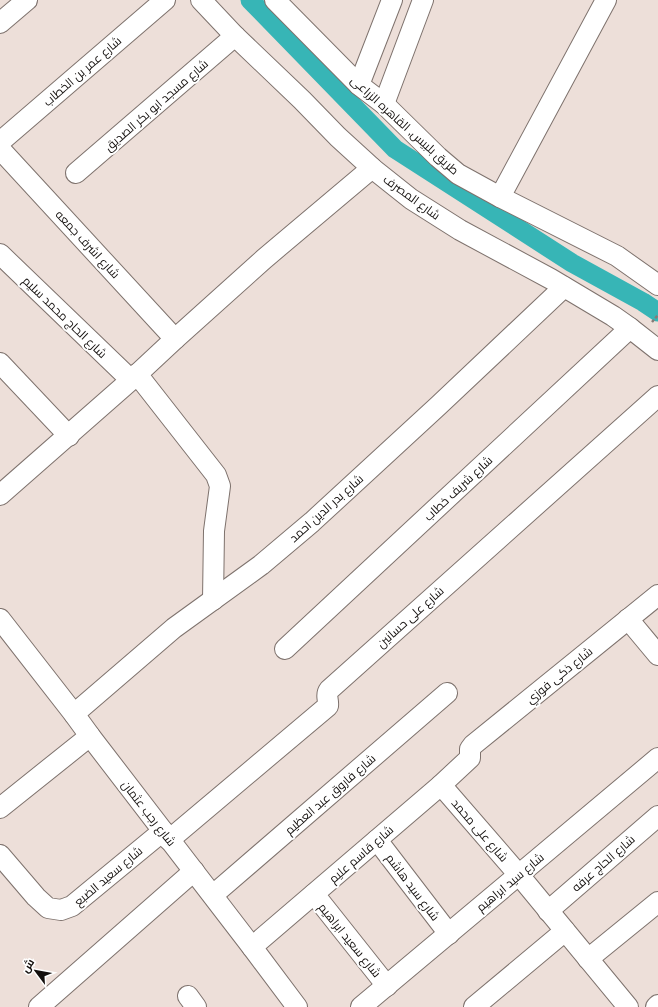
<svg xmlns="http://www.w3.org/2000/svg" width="658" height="1007" viewBox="0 0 658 1007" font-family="Mulish,Cairo,sans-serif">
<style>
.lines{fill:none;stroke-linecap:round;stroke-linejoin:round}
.canal{stroke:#37b5b6;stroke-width:19}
.minor-casing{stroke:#7e726d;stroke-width:22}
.path{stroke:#857b77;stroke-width:2.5;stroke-dasharray:3 2;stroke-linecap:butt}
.minor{stroke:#fff;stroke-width:20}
.labels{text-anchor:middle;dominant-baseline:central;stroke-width:4;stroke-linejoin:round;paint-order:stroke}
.street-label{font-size:12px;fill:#130f0d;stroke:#fff}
</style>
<rect width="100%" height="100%" fill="#eddfd9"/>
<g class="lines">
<polyline class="canal" points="250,0 395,149 572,263 643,302 658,312"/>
<g class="minor-casing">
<g id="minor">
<polyline points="201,0 235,36 302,100 338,137 372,168 411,199 460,230 551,279 613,316 630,328 658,350"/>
<polyline points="275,0 359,85 384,104 438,157 458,174 500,197 617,256 658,285"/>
<polyline points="0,23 27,0"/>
<polyline points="359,85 392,0"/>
<polyline points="384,104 423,0"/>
<polyline points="0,142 165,0"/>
<polyline points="0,149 175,339"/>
<polyline points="76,173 235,36"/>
<polyline points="500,197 606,0"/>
<polyline points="0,254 131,380"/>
<polyline points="0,363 69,436"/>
<polyline points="137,374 216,475 220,486 214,531 213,600"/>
<polyline points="0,495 131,380 175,339 264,259 372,168"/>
<polyline points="0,619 74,714 90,736 252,947 297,1007"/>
<polyline points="628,619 658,655"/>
<polyline points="285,649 630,328"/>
<polyline points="74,714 174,628 261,565 312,522 438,406 564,287"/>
<polyline points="441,785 519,875 628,1007"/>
<polyline points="0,808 90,736"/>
<path d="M 169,840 L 328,706 C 329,700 325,695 329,690 L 658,396"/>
<polyline points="377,840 449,934"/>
<polyline points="0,855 36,897 48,908 61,910 72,906 163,831"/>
<polyline points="314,894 387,986"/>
<polyline points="213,895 447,693"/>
<polyline points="548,911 658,816"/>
<polyline points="252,947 441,785 470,758 470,749 473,745 658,595"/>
<polyline points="588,959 658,902"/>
<polyline points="188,996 196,1007"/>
<polyline points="39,1007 194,871"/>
<polyline points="361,1007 658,758"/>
<polyline points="474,1007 565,931"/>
<polyline points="656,1007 658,1005"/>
</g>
</g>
<polyline class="path" points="652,322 658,315"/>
<use href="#minor" class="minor"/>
</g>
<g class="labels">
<g class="street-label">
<text transform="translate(82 71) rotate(-41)">شارع عمر بن الخطاب</text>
<text transform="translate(156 105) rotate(-41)">شارع مسجد ابو بكر الصديق</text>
<text transform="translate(405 125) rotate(42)">طريق بلبيس, القاهره الزراعى</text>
<text transform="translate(412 197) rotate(36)">شارع المصرف</text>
<text transform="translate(88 244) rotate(47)">شارع اشرف جمعه</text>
<text transform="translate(65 317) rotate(44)">شارع الحاج محمد سليم</text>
<text transform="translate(458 488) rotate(-43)">شارع شريف خطاب</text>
<text transform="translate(326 508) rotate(-42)">شارع بدر الدين احمد</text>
<text transform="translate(410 617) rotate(-42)">شارع على حسانين</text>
<text transform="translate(559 675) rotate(-39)">شارع ذكى فوزي</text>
<text transform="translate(330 794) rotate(-41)">شارع فاروق عبد العظيم</text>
<text transform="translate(149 813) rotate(52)">شارع رجب عثمان</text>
<text transform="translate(480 830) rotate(49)">شارع على محمد</text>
<text transform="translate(361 854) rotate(-41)">شارع قاسم عليم</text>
<text transform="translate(603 863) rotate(-41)">شارع الحاج عرفه</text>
<text transform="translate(108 876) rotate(-40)">شارع سعيد الضبع</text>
<text transform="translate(510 882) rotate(-40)">شارع سيد ابراهيم</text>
<text transform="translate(413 887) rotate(53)">شارع سيد هاشم</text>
<text transform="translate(350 940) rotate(51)">شارع سعيد ابراهيم</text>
</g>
</g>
<g transform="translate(36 971) rotate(302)" stroke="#ffffff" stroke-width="3" paint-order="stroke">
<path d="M0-3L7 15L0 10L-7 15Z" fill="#130f0d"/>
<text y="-6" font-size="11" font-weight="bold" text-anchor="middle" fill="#130f0d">ش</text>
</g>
</svg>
